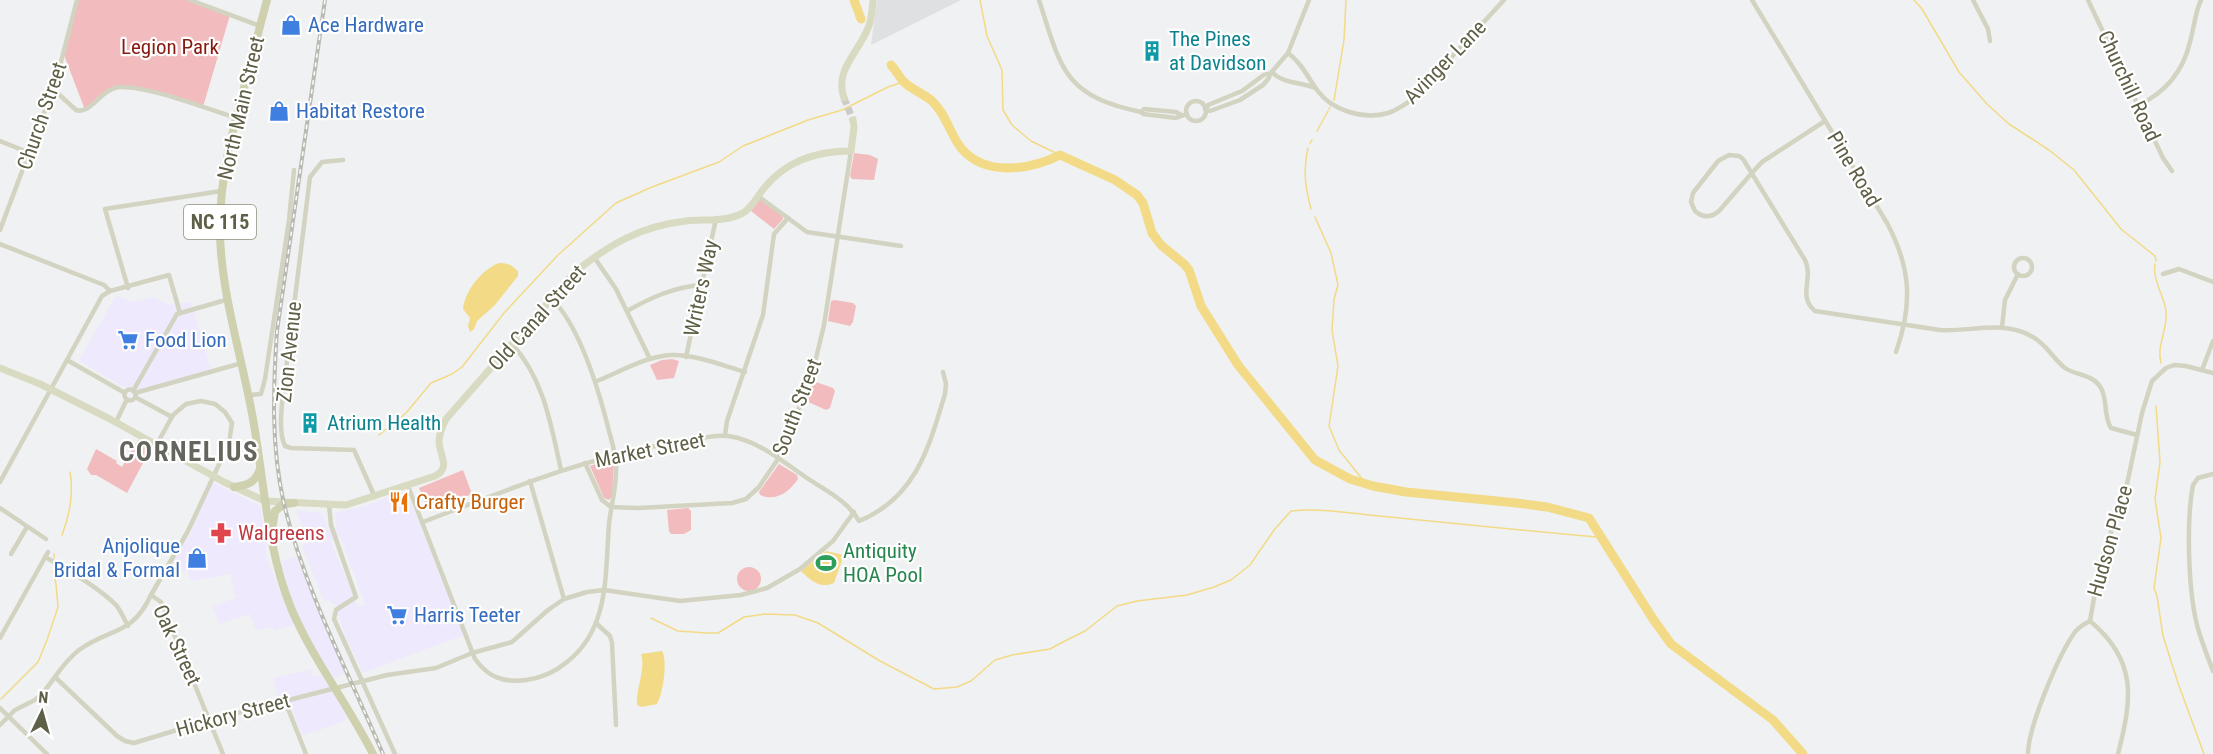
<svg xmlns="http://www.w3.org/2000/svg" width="2213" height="754" viewBox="0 0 2213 754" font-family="'Roboto Condensed',sans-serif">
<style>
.commercial{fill:#efe9fd;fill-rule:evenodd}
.education{fill:#dfe0e1}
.green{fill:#f2bcbe}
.water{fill:#f2da86}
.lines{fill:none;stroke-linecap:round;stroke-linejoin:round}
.stream{stroke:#f2da86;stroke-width:1.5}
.river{stroke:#f2da86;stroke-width:9}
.secondary-tunnel{stroke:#ccccc7;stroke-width:7;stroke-dasharray:7 3.5;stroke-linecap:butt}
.street{stroke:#d2d3c0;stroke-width:4.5}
.secondary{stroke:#d8dac1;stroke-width:7}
.primary{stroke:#ced0ae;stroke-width:8}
.rail-casing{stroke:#b9bbb2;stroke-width:4}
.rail{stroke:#fff;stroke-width:1.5;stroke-dasharray:4.5;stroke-linecap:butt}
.labels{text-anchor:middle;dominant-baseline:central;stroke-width:4.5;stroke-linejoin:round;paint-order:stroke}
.shield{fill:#fff;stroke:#8e8f7e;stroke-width:1.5}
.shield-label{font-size:20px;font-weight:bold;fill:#5e5f46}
.shop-label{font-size:21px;fill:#366cbe;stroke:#fff;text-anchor:start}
.culture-label{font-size:21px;fill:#0d838f;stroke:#fff;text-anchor:start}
.park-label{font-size:21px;fill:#861a11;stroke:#fff}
.street-label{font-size:21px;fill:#5e5f46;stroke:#fff}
.food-label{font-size:21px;fill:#c56008;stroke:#fff;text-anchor:start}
.health-label{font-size:21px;fill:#be3a42;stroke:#fff;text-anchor:start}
.leisure-label{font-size:21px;fill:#27864d;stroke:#fff;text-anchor:start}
.district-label{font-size:27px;font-weight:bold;letter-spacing:1.5px;fill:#64655c;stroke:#fff}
</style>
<rect width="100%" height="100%" fill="#f0f1f2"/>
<g class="commercial">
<polygon points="116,296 133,302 152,297 170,305 191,302 211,370 139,390 120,386 79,360"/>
<polygon points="213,484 217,484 260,506 267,536 267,544 265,548 267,559 294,625 274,631 272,627 256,631 250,614 219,624 212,606 236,598 230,574 192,581 187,571 176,571 172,561 191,533 209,488"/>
<path d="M 403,492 L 408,495 L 464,635 L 363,673 L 343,631 L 335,604 L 332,604 L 329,600 L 324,601 L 302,546 L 308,543 L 296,510 L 322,513 L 328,530 L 337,527 L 335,515 L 339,512 L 365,506 ZM 340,536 L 365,604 L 358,607 L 330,540 Z"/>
<polygon points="296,557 346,671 333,680 305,632 290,595 281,561"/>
<polygon points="311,669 312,676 321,675 348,718 340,723 302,736 288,698 278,700 273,678"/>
</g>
<polygon class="education" points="877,0 961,0 871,45"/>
<g class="green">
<path d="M 78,0 L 190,0 L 230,15 L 203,107 C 178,100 135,81 110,89 C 101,92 92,104 85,110 L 64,55 Z"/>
<polygon points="854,153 870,155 878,159 874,180 852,179 850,176"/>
<polygon points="759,199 782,215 783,219 774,229 751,211 751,208"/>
<polygon points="835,300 853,303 856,306 853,322 850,326 828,321 831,301"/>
<polygon points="672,359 679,361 674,378 657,380 650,365 662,360"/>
<polygon points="816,382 833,388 835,391 830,408 826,410 806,401 813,383"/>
<polygon points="138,440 148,446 150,450 127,493 96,475 91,475 87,469 96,449 117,461 116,463 122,467"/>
<polygon points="609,459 614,463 612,496 609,500 604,498 590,466"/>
<path d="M 779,464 L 797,475 L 798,479 C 789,492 776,502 760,495 L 759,492 Z"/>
<polygon points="463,470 472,494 428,511 419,488"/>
<polygon points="688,508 691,511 691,530 684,534 671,534 669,531 667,510"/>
<circle cx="749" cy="579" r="12"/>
</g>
<g class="water">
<path d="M 499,263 C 507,263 512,265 518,271 L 518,276 L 495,305 L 477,321 L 474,329 L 470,332 L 468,326 L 470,318 L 463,309 C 465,291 482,269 499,263 Z"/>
<path d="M 826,551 L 844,555 L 834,583 C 820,589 811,581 801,571 Z"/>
<path d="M 662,651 C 668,660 663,694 657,704 L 642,707 L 637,705 C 636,688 646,668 641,654 Z"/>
</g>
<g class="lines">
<g class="stream">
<polyline points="980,0 987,36 1002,70 1003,110 1012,125 1031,141 1060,155"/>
<polyline points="1914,0 1922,9 1959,72 1987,104 2009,124 2049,150 2074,170 2121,229 2155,256 2156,261"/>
<polyline points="1334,100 1344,40 1346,0"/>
<polyline points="1329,109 1330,107"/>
<polyline points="1317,131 1328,111"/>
<polyline points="1310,143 1312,140"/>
<path d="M 1308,148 C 1303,172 1305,185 1311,209"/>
<polyline points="1315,217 1331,253 1338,285 1334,299 1332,330 1338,366 1329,426 1339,450 1367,485"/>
<path d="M 2155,264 C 2152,279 2164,296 2166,311 C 2168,330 2156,346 2161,363"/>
<polyline points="2156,406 2160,462 2155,499 2161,538 2154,588 2157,596 2163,636 2178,683 2204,754"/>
<polyline points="379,435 406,413 431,383 452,374 462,367 504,313 558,255 616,203 652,187 719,162 743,146 808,120 842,110 888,87 903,82"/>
<path d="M 62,535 C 70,514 74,494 70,472"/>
<polyline points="54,558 54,554"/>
<path d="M 651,618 L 678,631 L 707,633 L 718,633 L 744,617 L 765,614 L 795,615 L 818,623 L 880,661 L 934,689 L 957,687 L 971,681 L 995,660 L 1012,655 L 1050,649 L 1061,643 L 1085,631 L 1117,606 L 1137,601 L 1187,595 L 1214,587 L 1231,580 L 1250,565 L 1274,530 L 1291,511 C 1317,508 1343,512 1369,515 C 1445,523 1520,530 1596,537 L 1604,540"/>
<polyline points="1,699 38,662 47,640 58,607 56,584 53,571"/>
</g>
<g class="river">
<polyline points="854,0 861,19"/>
<path d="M 891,65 C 896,70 900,79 905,83 C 913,90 924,94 932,101 C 946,114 950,134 961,148 C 985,177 1030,170 1060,155 L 1115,180 L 1137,195 L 1143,203 L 1152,233 L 1161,245 L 1184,264 L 1189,270 L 1201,306 L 1238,365 L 1315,460 L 1350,479 L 1373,486 L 1406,492 L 1517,503 L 1547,507 L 1589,518 L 1653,619 L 1671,644 L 1773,720 L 1803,754"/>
</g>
<polyline class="secondary-tunnel" points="844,98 853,120"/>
<g class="street">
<polyline points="190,0 260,26"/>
<path d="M 1039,0 C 1061,68 1063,96 1141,112 L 1143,114 L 1176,118 L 1187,114"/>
<path d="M 1752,0 L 1887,223 C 1911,268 1913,304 1896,352"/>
<polyline points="1973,0 1988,29 1990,41"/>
<polyline points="2088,0 2163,158 2172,171"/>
<path d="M 1288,53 C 1301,62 1308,78 1317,90 C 1332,111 1364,120 1388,113 C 1398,110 1405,104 1413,99 L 1504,0"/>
<path d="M 1272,72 C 1283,84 1301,82 1315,88"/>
<path d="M 53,89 L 76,110 C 91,115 100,89 119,87 C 146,85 208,109 236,118"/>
<circle cx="1196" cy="111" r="10"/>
<path d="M 2137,106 C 2165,93 2183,72 2190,42 C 2194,28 2195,13 2201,0"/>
<polyline points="1205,109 1210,111 1240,100 1263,85 1269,78 1270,74 1288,53 1309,0"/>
<polyline points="1206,109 1208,105 1242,91 1265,74 1270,74"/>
<polyline points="1141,112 1144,109 1176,112 1181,115"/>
<path d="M 1825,121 L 1762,162 L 1751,174 L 1719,211 C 1711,218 1703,218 1695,211 L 1691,202 L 1693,193 L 1718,161 L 1729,155 L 1739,156 L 1743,159 L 1805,260 C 1814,279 1797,296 1815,311 L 1940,330 C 1971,332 2003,320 2031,336 C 2047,344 2053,359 2065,368 C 2077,376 2093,374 2101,388 C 2108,401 2103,415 2111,428 L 2137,435"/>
<polyline points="0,141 30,153"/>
<path d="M 343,160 L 322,162 L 310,177 L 285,378 C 283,396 277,430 285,446 L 291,448 L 354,450 L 375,497"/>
<polyline points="758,196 807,232 901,246"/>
<polyline points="0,230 56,81 77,0"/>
<polyline points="0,244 104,285 110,291 169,275 180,313"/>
<polyline points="594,257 616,289 650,359"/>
<circle cx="2023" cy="267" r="9"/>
<polyline points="2163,274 2179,269 2213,282"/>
<polyline points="128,288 105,209 221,191"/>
<path d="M 627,311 C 652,297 674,287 702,285"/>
<polyline points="2002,327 2005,300 2018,274"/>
<path d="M 512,344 C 544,379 551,425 561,470"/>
<polyline points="686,357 716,219"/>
<polyline points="67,360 125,393"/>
<polyline points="2202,370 2213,341"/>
<path d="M 597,381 C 620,372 646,356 672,355 C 694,354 724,366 745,372"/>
<circle cx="130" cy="395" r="5.5"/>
<polyline points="133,391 177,314 229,299"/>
<polyline points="135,393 242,363"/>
<polyline points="249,395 261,394 265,379 289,220 294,170"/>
<polyline points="135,397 172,417"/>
<polyline points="116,422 127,399"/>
<polyline points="725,435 727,421 763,315 774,234 788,218"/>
<polyline points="157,444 173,415 186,404 201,401 215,404 225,412 232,423 229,443 188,531 151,595 161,602 223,754"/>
<polyline points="585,463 602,500 611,507 638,508 732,503 746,499 759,487 778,459 811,379 824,325 851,151"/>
<path d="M 2213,474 L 2198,478 L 2193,485 C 2186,522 2188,597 2199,632 C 2203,645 2208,658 2213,671"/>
<polyline points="530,481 564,599"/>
<polyline points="0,482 102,296 110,291"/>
<path d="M 408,486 L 475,659 C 488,677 503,683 526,680 C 541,678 555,672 567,662 C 610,628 605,574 609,524 C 611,505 617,486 616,466 C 616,454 612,442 609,431 C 599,391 581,328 552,299"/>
<polyline points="329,505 331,525 356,597 336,610 334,619 395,754"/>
<polyline points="0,508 46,539"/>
<path d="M 423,522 C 507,490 589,456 678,442 C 693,440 713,434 728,436 C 758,440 783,462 807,478 C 826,491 848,501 859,521 C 916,498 929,447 945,394 L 946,384 L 943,372"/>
<polyline points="11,554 27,527"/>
<path d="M 45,557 C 65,568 100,589 116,605 C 121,611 124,619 128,626"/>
<path d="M 2090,621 C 2138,661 2132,699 2118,754"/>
<polyline points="597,624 610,636 612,643 616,725"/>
<polyline points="0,638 48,552"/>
<polyline points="55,677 117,736 125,741 134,743 210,720 387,675 436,668 472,653 512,642 548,610 564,599 587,592 604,590 680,601 741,595 767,588 800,569 833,541 854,512"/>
<polyline points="285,701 306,754"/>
<polyline points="0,708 47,754"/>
<path d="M 0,725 L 15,710 L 35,700 L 42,694 C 54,680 63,662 79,650 C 111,627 132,636 151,595"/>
<path d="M 2028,754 C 2028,727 2059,654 2075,632 C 2079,627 2084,624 2090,621 L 2100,564 L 2126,489 L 2142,413 L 2152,381 L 2166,368 L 2174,365 L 2186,366 L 2213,373"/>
</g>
<g class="secondary">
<path d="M 844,98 C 834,70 859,52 868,28 C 872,20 872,9 873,0"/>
<path d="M 0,368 L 40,384 L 108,418 L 224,482 L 265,501 L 346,505 L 435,476 C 451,468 440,456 439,442 C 439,434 442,427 446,419 L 575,272 C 610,244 641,226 686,221 C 703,219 725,222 741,214 C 752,209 757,196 765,187 C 787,160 818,151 851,151 L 854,127 L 853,120"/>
</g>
<g class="primary">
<path d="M 267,0 C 259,29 252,59 244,88 C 232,133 220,178 220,226 C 219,291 245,365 255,431 C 265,491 268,551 291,608 C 313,660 348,704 373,754"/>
<path d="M 234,487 C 248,485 255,483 260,469"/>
<polyline points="272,530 275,511 284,504 294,503"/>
</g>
<g class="rail-casing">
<path id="rail" d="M 325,0 L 277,331 C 273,389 271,447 284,504 C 304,588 349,674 383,754"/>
</g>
<use href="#rail" class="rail"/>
</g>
<defs>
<g id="shop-bare" transform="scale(1.62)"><path d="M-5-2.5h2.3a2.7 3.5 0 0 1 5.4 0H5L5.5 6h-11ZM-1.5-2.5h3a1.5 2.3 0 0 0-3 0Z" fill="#3f7fe0" stroke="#fff" stroke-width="2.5" paint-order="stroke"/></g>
<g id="building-bare" transform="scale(1.62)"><path d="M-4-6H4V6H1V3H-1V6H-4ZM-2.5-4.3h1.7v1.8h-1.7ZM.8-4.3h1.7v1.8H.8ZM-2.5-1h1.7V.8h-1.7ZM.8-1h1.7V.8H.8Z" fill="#0f9aa8" stroke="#fff" stroke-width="2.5" paint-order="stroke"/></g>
<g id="supermarket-bare" transform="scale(1.62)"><path d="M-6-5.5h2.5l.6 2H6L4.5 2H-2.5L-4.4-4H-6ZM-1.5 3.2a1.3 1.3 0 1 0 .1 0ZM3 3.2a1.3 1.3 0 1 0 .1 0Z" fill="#3f7fe0" stroke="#fff" stroke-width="2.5" paint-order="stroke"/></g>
<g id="restaurant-bare" transform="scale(1.62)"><path d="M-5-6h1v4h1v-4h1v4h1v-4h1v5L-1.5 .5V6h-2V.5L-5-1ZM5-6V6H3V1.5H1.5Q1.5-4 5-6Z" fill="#e8710a" stroke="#fff" stroke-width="2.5" paint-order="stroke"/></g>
<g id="pharmacy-bare" transform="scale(1.62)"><path d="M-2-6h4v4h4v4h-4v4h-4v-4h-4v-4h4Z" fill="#e0444e" stroke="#fff" stroke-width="2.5" paint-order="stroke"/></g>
<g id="stadium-bare" transform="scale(1.62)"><path d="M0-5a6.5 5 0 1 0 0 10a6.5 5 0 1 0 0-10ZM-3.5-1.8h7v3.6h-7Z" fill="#2e9e5b" stroke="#fff" stroke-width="2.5" paint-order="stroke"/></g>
</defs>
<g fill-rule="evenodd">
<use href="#shop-bare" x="291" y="25"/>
<use href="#building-bare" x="1152" y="51"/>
<use href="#shop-bare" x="279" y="111"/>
<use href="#supermarket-bare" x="128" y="340"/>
<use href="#building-bare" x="310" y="423"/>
<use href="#restaurant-bare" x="399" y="502"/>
<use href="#pharmacy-bare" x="221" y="533"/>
<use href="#shop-bare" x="197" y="558"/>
<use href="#stadium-bare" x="826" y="563"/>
<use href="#supermarket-bare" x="397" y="615"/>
</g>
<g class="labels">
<rect class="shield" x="184" y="205" width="72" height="34" rx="4.5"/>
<g class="shield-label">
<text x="220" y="222">NC 115</text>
</g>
<g class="shop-label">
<text x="308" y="25">Ace Hardware</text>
<text x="296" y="111">Habitat Restore</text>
<text x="145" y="340">Food Lion</text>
<text x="180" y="546" text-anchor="end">Anjolique<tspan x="180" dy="24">Bridal &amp; Formal</tspan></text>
<text x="414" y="615">Harris Teeter</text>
</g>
<g class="culture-label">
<text x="1169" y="39">The Pines<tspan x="1169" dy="24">at Davidson</tspan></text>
<text x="327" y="423">Atrium Health</text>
</g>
<g class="park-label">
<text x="170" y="47">Legion Park</text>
</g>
<g class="street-label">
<text transform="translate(1445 62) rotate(-46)">Avinger Lane</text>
<text transform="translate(2129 86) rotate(65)">Churchill Road</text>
<text transform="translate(241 108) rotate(-77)">North Main Street</text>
<text transform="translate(42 116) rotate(-71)">Church Street</text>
<text transform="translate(1854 169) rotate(59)">Pine Road</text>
<text transform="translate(701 288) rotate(-78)">Writers Way</text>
<text transform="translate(537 318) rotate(-48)">Old Canal Street</text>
<text transform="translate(289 352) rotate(-84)">Zion Avenue</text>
<text transform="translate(797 407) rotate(-69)">South Street</text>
<text transform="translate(650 450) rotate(-11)">Market Street</text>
<text transform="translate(2110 541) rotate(-74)">Hudson Place</text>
<text transform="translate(177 645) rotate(65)">Oak Street</text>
<text transform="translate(233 715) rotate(-15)">Hickory Street</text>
</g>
<g class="food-label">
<text x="416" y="502">Crafty Burger</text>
</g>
<g class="health-label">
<text x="238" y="533">Walgreens</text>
</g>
<g class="leisure-label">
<text x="843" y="551">Antiquity<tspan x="843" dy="24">HOA Pool</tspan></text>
</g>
<g class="district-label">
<text x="189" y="452">CORNELIUS</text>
</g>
</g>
<g transform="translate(42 712) rotate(5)" stroke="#ffffff" stroke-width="4.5" paint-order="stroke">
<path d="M0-4.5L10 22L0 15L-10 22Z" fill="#5e5f46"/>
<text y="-9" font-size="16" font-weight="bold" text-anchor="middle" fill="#5e5f46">N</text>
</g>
</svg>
